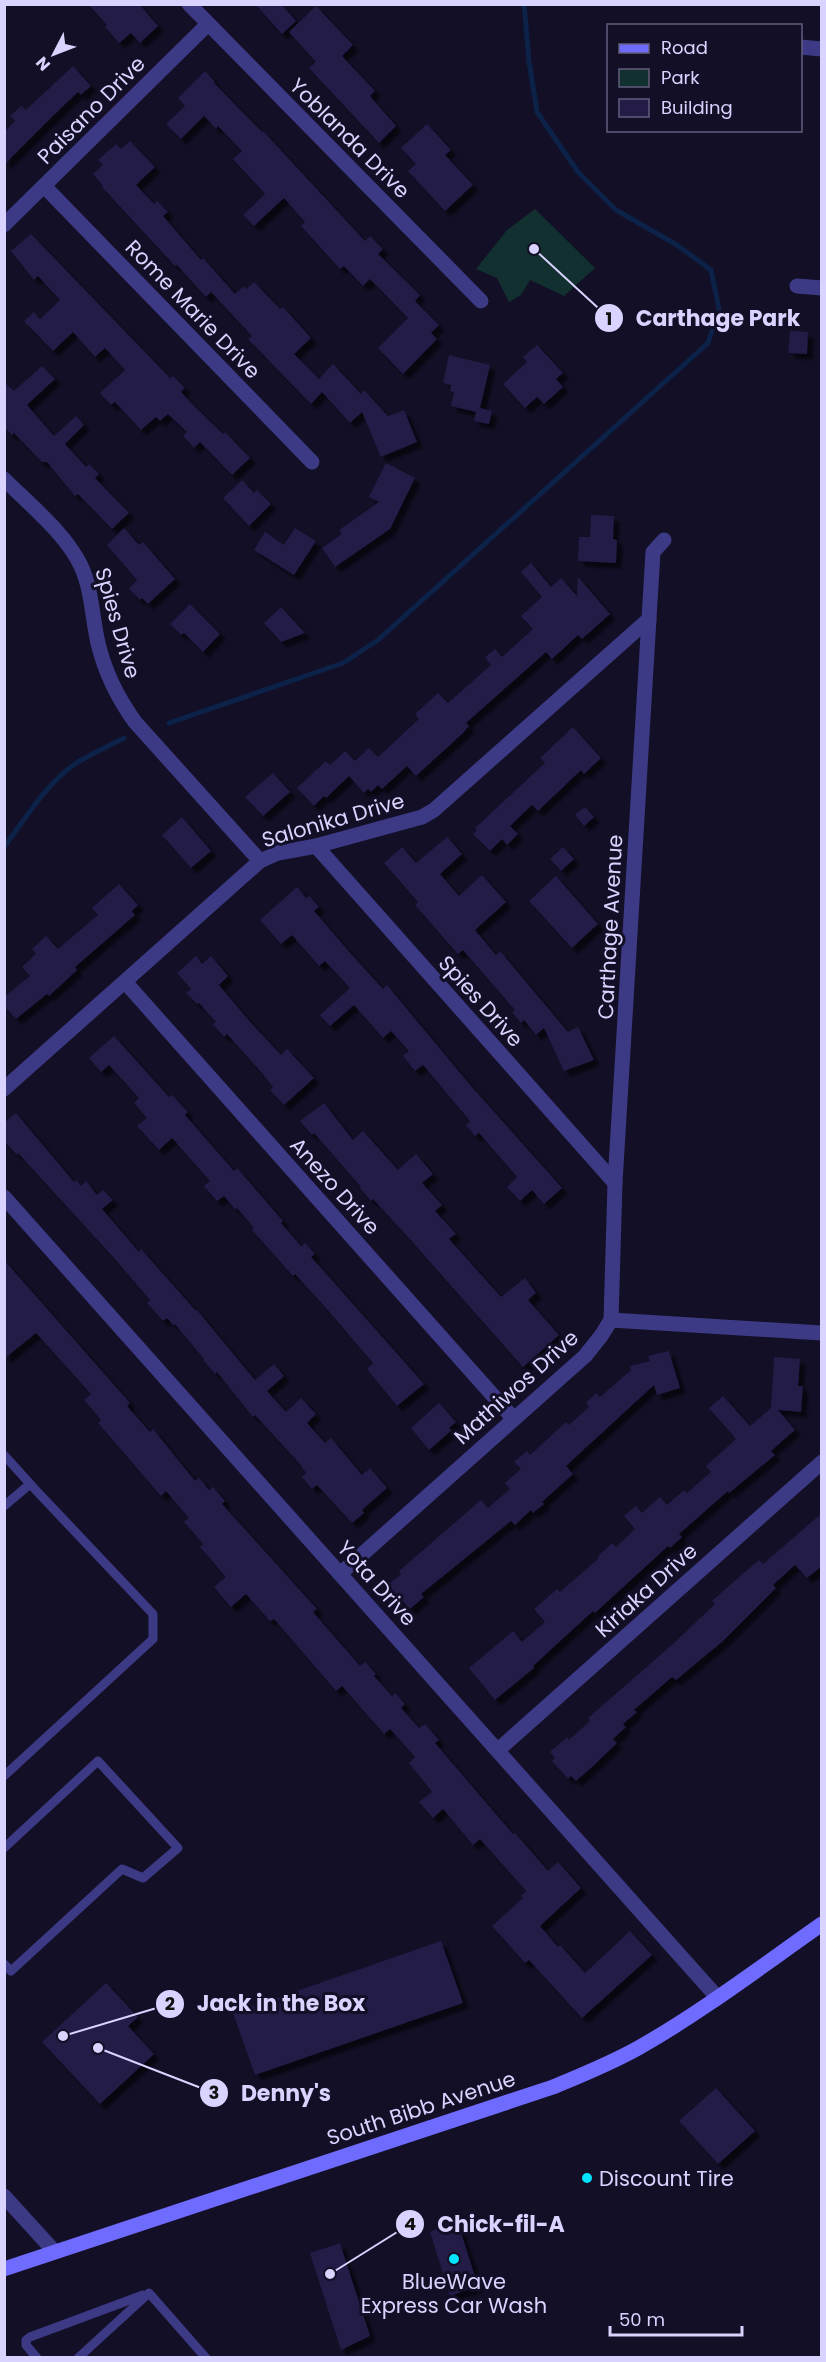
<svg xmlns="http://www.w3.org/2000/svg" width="826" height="2362" viewBox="0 0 826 2362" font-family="Poppins,sans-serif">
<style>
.green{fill:#12302f}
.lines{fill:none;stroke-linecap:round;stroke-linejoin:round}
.stream{stroke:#0c2248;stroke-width:5}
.building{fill:#241b47;filter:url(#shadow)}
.service{stroke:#3d3a85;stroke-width:9}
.minor{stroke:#3d3a85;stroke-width:15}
.secondary{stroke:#6f6bff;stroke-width:15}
.poi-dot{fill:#00e5ff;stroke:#130f26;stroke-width:2}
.labels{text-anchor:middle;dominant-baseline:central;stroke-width:6;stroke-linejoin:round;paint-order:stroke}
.street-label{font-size:21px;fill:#d9d4ff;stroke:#130f26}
.poi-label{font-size:21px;fill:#d9d4ff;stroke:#130f26;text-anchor:start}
.leader{fill:none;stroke:#d9d4ff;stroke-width:2}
.callout-dot{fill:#d9d4ff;stroke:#130f26;stroke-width:2}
.mark-label{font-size:18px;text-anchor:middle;font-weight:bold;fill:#111}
.callout-label{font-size:22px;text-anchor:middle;font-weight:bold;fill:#d9d4ff;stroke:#130f26;stroke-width:6;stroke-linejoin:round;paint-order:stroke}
</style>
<defs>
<filter id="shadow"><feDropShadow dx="5.5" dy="5.5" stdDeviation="1.5" flood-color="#0009"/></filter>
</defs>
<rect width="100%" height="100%" fill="#130f26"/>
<polygon class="green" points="535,209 595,268 564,296 530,280 521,295 509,302 497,278 476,269 507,230"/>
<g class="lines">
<g class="stream">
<polyline points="169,723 343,663 378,640 708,343 719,309 711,270 677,245 616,210 578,172 537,112 529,61 524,4"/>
<path d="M 4,847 C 26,818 47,782 78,762 C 93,753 109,746 124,738"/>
</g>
</g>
<g class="building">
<polygon points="88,4 139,4 158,26 140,43 131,33 119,43 105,27 107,25"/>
<polygon points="255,4 281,4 296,21 282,34"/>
<polygon points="316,6 353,45 342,56 375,91 370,96 396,126 379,143 309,68 316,62 289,32"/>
<polygon points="73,66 91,86 81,95 78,92 55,114 4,165 4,132 15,121 10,116 21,106 26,110"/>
<polygon points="205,71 215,82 214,83 262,132 263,131 365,241 370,236 383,249 378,254 420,295 415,301 439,325 431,333 437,339 403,374 378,348 408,318 370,279 363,286 344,266 340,269 301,226 305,222 284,198 254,226 243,215 265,194 233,159 242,151 218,126 216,129 204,116 181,139 166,124 185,106 178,98"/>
<polygon points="427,124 451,150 445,155 473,185 445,211 408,171 416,164 401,148"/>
<polygon points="130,141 155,167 136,185 154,204 157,201 168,212 163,216 201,260 203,258 235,294 244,286 246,289 254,282 280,309 283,307 311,338 294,354 319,379 333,364 361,394 364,390 388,416 404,410 417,442 381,457 362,412 350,423 322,392 311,404 248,339 252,336 211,292 206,297 177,265 175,266 102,187 103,186 93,174 103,165 98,160 116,144 121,149"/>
<polygon points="31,234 170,378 173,376 185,388 181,392 195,407 223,434 225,432 250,458 232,475 200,442 194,448 183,436 187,432 168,414 160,421 156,417 141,430 115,402 111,405 100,393 125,370 105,348 95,357 73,332 53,351 24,321 34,312 40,319 60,300 38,276 34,280 11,251"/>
<polygon points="790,331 808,332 807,354 788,353"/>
<polygon points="537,345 563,373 556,379 563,387 544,404 537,397 525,408 503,384 527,362 523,357"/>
<polygon points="449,355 490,365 480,408 492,411 489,424 474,421 476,412 451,406 454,392 450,391 451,385 443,383"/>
<polygon points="42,366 55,379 27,405 54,436 76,416 84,425 65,444 86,467 89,464 99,474 95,478 129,513 112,529 78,494 75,496 47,462 42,462 14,433 12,435 4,427 4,382 14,391"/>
<polygon points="386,463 415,478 390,529 335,567 322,548 342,534 339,530 379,502 369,497"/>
<polygon points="242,480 254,493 257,490 271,504 249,526 223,498"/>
<polygon points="591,515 614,516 613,539 617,540 616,563 578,561 579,537 590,537"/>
<polygon points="124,528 139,545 143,542 175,579 148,604 142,598 140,600 129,589 137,580 107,545"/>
<polygon points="295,528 316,541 294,575 254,550 265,532 284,545"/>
<polygon points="531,563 551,587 561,578 577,596 578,577 610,614 582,639 578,635 552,659 546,652 466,723 469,726 462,734 416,776 407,766 382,789 378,785 371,792 368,789 364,793 349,776 326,798 324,796 314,806 297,788 326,761 330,765 345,751 355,761 369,748 378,757 419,719 415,714 438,693 448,703 491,665 485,657 495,649 502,657 533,629 521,616 542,597 521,572"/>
<polygon points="190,604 220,634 203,652 184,633 181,635 170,624"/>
<polygon points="281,607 305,633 281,642 264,623"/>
<polygon points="573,727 601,758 584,774 581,770 538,811 532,805 510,826 518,834 507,845 502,839 490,851 473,834 477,830 475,828 545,763 540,758"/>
<polygon points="273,773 290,792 263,816 245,797"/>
<polygon points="585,807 594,817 584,826 575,815"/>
<polygon points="182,817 211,851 191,868 162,835"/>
<polygon points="447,837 462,854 440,874 459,896 482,875 506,902 475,930 496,955 500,951 568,1032 578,1027 594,1060 564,1071 544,1028 536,1035 524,1020 521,1023 512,1012 515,1010 463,950 458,954 415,905 418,902 384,863 402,847 416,863"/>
<polygon points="563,847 574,859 561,871 550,859"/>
<polygon points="556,876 598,924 572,948 529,901"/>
<polygon points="119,884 138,905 132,911 135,915 75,967 77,970 49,996 47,994 16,1019 4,1006 4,997 30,976 22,967 36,954 32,949 46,936 58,949 98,915 92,908"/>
<polygon points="297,887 306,898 309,896 319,907 314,911 352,955 383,989 387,985 471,1086 562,1188 544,1204 532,1190 520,1201 507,1187 517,1177 479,1133 475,1136 466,1125 470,1121 424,1066 423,1065 415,1071 403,1056 409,1051 391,1031 383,1038 354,1005 330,1026 320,1015 350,988 325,961 319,966 292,935 281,944 260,920"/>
<polygon points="196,956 202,964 211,956 228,976 219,985 251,1023 281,1055 287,1049 314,1078 284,1105 270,1090 273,1087 262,1073 227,1034 224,1037 213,1024 216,1022 199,1003 197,1004 186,993 191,989 177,973"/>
<polygon points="114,1036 169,1097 172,1095 188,1112 185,1115 234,1171 237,1168 283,1221 281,1223 301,1246 305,1243 315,1254 311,1257 313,1259 424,1384 397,1406 367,1369 373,1363 326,1308 295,1274 293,1276 252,1230 254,1228 237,1208 235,1209 224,1196 217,1201 204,1186 210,1181 172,1138 159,1150 137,1126 147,1118 134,1103 139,1098 109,1065 101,1072 89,1058"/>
<polygon points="324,1103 353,1140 363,1131 398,1170 416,1154 433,1174 422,1183 442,1205 435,1211 456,1234 449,1239 501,1297 525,1278 536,1293 528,1300 559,1335 523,1367 407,1236 373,1199 371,1201 360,1188 361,1187 314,1133 312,1135 300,1121"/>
<polygon points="16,1113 74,1182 76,1180 81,1186 86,1181 97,1195 103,1190 113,1200 102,1209 139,1252 141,1249 196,1311 197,1310 255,1380 274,1364 284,1376 267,1391 286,1412 301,1398 316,1414 307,1423 325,1443 331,1438 362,1475 370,1468 387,1488 362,1510 364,1513 352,1523 317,1485 312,1489 302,1477 306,1473 300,1464 255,1415 253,1417 217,1372 215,1374 203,1360 204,1359 175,1324 173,1325 167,1318 163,1321 147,1303 150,1300 114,1258 18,1153 17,1155 4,1141 4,1123"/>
<polygon points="4,1260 130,1403 127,1406 150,1432 153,1429 195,1481 199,1478 209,1490 213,1487 225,1501 222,1504 307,1598 317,1609 313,1612 360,1666 365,1662 376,1674 374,1676 392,1696 395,1693 405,1704 401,1708 419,1728 425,1724 439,1740 435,1743 513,1834 515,1833 548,1871 558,1862 581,1888 540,1926 558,1947 560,1945 585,1973 630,1931 652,1955 582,2018 529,1960 525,1963 492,1926 523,1898 521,1896 526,1891 480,1839 473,1845 443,1809 433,1818 419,1802 432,1792 409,1763 415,1757 390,1729 384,1734 342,1686 336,1691 274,1619 270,1621 246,1594 231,1607 214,1587 226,1577 200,1547 203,1544 184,1522 189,1518 166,1491 161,1496 98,1423 101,1420 84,1400 91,1394 36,1333 4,1359"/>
<polygon points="669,1351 680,1388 657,1395 654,1385 566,1466 573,1474 542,1502 544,1504 533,1513 531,1510 515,1525 511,1521 421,1594 424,1597 410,1609 388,1585 401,1574 399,1571 481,1500 488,1508 510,1489 505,1483 521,1469 514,1462 527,1451 530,1455 566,1422 569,1425 589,1407 586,1403 596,1393 600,1397 631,1370 630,1366 650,1361 648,1356"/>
<polygon points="774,1357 800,1359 798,1386 803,1386 801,1412 778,1410 795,1430 771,1451 775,1455 729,1493 728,1491 679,1534 682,1537 670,1548 668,1546 595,1613 593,1611 533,1666 534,1668 495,1700 469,1668 513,1631 522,1642 545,1622 534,1609 557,1589 560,1592 599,1558 598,1556 612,1543 616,1547 635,1529 624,1516 636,1506 642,1513 660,1497 667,1505 684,1490 687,1493 711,1472 706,1466 736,1439 709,1408 723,1396 750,1426 771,1408"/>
<polygon points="439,1403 456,1422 449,1428 452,1430 429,1450 411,1428"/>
<polygon points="822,1513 822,1566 807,1578 795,1565 773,1585 776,1588 723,1641 676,1680 672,1677 634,1710 637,1712 623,1724 626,1727 613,1739 617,1743 593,1766 576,1781 571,1776 568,1779 552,1761 555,1758 550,1752 567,1737 569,1740 590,1721 588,1718 674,1643 715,1604 712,1601 730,1585 759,1560 763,1564"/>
<polygon points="441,1941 463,2003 255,2075 233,2013"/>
<polygon points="106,1983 138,2017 128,2026 154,2054 100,2104 42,2042"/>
<polygon points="716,2088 755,2131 718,2164 679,2121"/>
<polygon points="457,2220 478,2286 450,2296 430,2232"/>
<polygon points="340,2243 370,2336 341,2350 310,2253"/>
</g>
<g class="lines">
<g class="service">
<polyline points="4,1455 32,1486"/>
<polyline points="4,1506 30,1484 153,1614 153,1639 4,1776"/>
<polyline points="4,1848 98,1761 178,1848 143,1878 122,1869 11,1971 4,1964"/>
<polyline points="37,2358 26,2345 26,2340 30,2337 143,2295"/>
<polyline points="78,2358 149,2293 206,2358"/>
</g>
<g class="minor">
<polyline points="189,4 481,301"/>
<polyline points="800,47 822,49"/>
<polyline points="44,186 312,462"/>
<polyline points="4,225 208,24"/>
<polyline points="797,286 822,288"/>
<path d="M 4,479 C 29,504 66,534 81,566 C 92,590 92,617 98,643 C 105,673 117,697 135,722 L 260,861"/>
<polyline points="316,846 615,1183"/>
<polyline points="126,983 513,1418"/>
<polyline points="4,1089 260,861 278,853 316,846 422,817 434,810 649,619"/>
<polyline points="4,1197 717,1997"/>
<polyline points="611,1320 615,1183 653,552 664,540"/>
<polyline points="340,1574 585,1356 601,1336 611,1320 822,1333"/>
<polyline points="498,1750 822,1462"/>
<polyline points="4,2196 54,2251"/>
</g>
<path class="secondary" d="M 4,2269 L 553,2087 C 582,2075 612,2063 640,2047 C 703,2011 762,1966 822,1924"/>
</g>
<g class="poi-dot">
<circle cx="587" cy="2178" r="6"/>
<circle cx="454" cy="2259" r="6"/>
</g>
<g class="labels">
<g class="street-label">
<text transform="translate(91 110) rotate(-45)">Paisano Drive</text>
<text transform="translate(350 138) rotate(45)">Yoblanda Drive</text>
<text transform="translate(193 309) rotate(46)">Rome Marie Drive</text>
<text transform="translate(118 623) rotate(74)">Spies Drive</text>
<text transform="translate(333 820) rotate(-16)">Salonika Drive</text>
<text transform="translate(610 927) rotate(-87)">Carthage Avenue</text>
<text transform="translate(481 1001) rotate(48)">Spies Drive</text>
<text transform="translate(335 1186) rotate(48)">Anezo Drive</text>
<text transform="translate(516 1387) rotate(-42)">Mathiwos Drive</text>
<text transform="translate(377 1583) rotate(48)">Yota Drive</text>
<text transform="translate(646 1590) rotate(-42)">Kiriaka Drive</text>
<text transform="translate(421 2108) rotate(-18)">South Bibb Avenue</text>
</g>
<g class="poi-label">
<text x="599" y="2178">Discount Tire</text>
<text x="454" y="2281" text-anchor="middle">BlueWave<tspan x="454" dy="24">Express Car Wash</tspan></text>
</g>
</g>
<path class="leader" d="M534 249L609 318M63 2036L170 2004M98 2048L214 2093M330 2274L410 2224"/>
<g class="callout-dot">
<circle cx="534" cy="249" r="6"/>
<circle cx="63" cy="2036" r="6"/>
<circle cx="98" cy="2048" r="6"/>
<circle cx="330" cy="2274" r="6"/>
<circle cx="609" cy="318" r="15"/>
<circle cx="170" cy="2004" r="15"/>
<circle cx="214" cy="2093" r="15"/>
<circle cx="410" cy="2224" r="15"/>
</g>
<g class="mark-label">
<text x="609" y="325">1</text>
<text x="170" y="2010">2</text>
<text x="214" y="2099">3</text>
<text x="410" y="2230">4</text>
</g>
<g class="callout-label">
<text x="718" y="326">Carthage Park</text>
<text x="281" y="2011">Jack in the Box</text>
<text x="286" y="2101">Denny's</text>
<text x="501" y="2232">Chick-fil-A</text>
</g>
<rect width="826" height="2362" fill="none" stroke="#d9d4ff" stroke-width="12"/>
<rect x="607" y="24" width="195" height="108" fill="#130f26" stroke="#625e7d" stroke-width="1.5"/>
<rect x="619" y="44" width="30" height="9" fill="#6f6bff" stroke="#625e7d" stroke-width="1.5"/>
<text x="661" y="54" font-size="18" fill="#d9d4ff">Road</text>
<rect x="619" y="69" width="30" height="18" fill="#12302f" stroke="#625e7d" stroke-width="1.5"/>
<text x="661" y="84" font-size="18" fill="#d9d4ff">Park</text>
<rect x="619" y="99" width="30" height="18" fill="#241b47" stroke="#625e7d" stroke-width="1.5"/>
<text x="661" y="114" font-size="18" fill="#d9d4ff">Building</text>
<g transform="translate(54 54) rotate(228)" stroke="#130f26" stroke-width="4.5" paint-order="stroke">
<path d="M0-4.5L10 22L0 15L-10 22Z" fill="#d9d4ff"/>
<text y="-9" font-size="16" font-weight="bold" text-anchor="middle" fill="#d9d4ff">N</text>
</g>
<path d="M610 2326v9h132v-9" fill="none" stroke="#d9d4ff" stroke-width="3"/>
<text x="619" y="2326" font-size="18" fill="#d9d4ff" stroke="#130f26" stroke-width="4.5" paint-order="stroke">50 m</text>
</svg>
